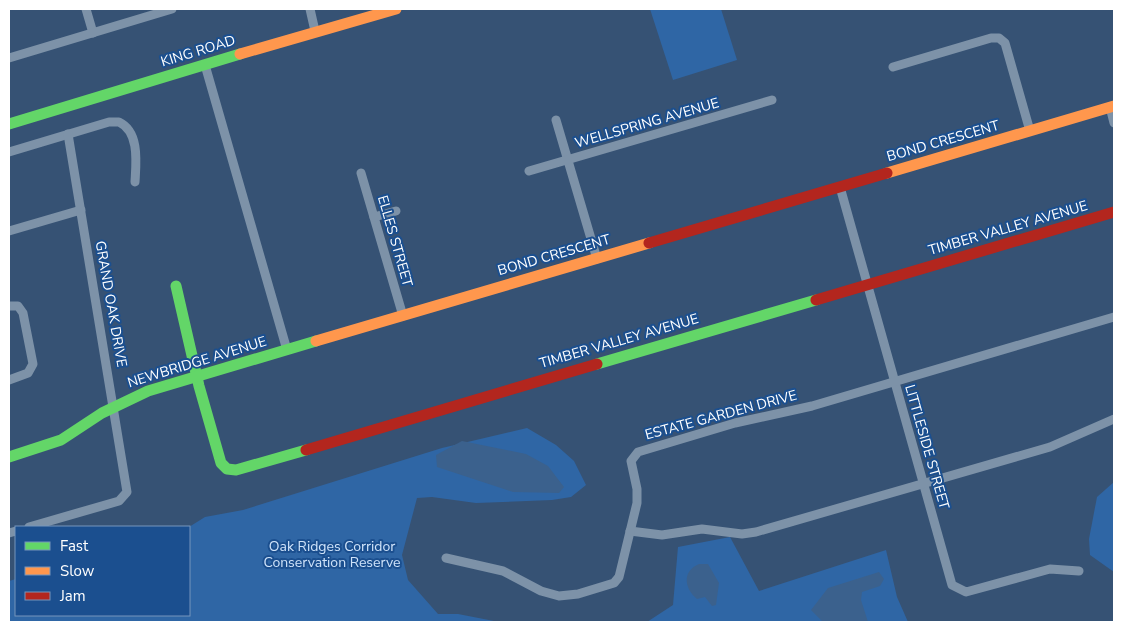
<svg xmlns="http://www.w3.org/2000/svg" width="1123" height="631" viewBox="0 0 1123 631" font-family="'Nunito Sans',sans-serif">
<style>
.green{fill:#2f66a5}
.water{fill:#3b618d}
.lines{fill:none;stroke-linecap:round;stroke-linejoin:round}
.street{stroke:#7d92a8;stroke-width:9}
.fast{stroke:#63d668;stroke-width:11}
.slow{stroke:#ff974d;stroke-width:11}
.jam{stroke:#b3261e;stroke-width:11}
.labels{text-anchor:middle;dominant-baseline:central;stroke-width:4;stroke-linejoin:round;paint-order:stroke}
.street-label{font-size:14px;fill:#fff;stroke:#1b4f8f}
.park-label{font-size:14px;fill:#cfe3fa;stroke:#1b4f8f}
</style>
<rect width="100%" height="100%" fill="#365274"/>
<g class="green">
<polygon points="650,9 721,9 737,60 673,80"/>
<polygon points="527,428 556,445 574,461 586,485 571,497 552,500 476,503 432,497 417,498 402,555 408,580 438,614 458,614 499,622 9,622 9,581 16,579 16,615 189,615 189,527 205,517 243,510 442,448"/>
<polygon points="1114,482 1114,572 1090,555 1089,539 1097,497"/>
<polygon points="730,537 759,591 886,550 897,597 908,622 647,622 673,605 678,547"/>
</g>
<g class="water">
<polygon points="462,441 526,454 548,466 564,487 559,493 513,492 437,467 436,455"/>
<path d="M 699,564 L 708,564 L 719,583 L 716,605 L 712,606 L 705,597 L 697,599 C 684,588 682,571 699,564 Z"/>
<polygon points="879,572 884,579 880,586 862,592 861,600 868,622 823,622 811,610 828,588"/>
</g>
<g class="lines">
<g class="street">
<polyline points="86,9 93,33"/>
<polyline points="310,9 315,31"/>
<polyline points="9,58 172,9"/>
<polyline points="205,65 287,350"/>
<polyline points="893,67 991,38 999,38 1005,43 1030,131"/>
<polyline points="1110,107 1114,123"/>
<polyline points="556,120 597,259"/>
<path d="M 9,152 L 109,122 L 119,122 C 140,132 136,163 135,182"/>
<polyline points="529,171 772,100"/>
<polyline points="361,173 403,316"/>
<polyline points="840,187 952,585 966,592 1050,569 1079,571"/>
<polyline points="374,217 396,211"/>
<polyline points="9,231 81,210"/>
<polyline points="9,306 18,306 23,313 33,364 28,373 9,380"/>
<polyline points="29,527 119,501 127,492 68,134"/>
<polyline points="630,531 662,535 702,529 742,534 756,532 1050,447 1114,419"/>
<polyline points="9,533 16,531"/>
<polyline points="446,558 503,571 541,591 559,596 578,594 614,583 619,577 637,503 637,489 631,461 638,452 735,423 812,406 1114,317"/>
</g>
<g class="fast">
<polyline points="9,124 240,54"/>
<polyline points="176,286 199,386 221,463 227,469 236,470 306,450"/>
<polyline points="597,364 816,300"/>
<polyline points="9,457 61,440 102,413 148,391 316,341"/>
</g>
<g class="slow">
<polyline points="240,54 396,9"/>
<polyline points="887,173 1114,106"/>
<polyline points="316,341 649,243"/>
</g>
<g class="jam">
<polyline points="649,243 887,173"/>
<polyline points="816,300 1114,212"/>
<polyline points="306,450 597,364"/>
</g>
</g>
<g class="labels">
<g class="street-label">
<text transform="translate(198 51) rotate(-17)">KING ROAD</text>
<text transform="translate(647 123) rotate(-16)">WELLSPRING AVENUE</text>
<text transform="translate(943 141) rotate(-16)">BOND CRESCENT</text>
<text transform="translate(1008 228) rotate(-16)">TIMBER VALLEY AVENUE</text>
<text transform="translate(395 241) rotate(74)">ELLES STREET</text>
<text transform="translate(554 255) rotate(-16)">BOND CRESCENT</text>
<text transform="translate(111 304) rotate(80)">GRAND OAK DRIVE</text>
<text transform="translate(619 341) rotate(-16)">TIMBER VALLEY AVENUE</text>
<text transform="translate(197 362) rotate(-17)">NEWBRIDGE AVENUE</text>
<text transform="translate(721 415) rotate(-15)">ESTATE GARDEN DRIVE</text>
<text transform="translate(927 447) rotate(74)">LITTLESIDE STREET</text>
</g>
<g class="park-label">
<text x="332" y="546">Oak Ridges Corridor<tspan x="332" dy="16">Conservation Reserve</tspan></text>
</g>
</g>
<rect width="1123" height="631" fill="none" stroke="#ffffff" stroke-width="20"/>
<rect x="15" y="526" width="175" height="90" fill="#1b4f8f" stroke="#7695bc"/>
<rect x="25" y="542" width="25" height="8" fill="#63d668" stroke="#7695bc"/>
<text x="60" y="551" font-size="15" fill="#ffffff">Fast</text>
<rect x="25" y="567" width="25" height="8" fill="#ff974d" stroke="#7695bc"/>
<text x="60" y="576" font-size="15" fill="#ffffff">Slow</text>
<rect x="25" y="592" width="25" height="8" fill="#b3261e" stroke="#7695bc"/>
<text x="60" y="601" font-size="15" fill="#ffffff">Jam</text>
</svg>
